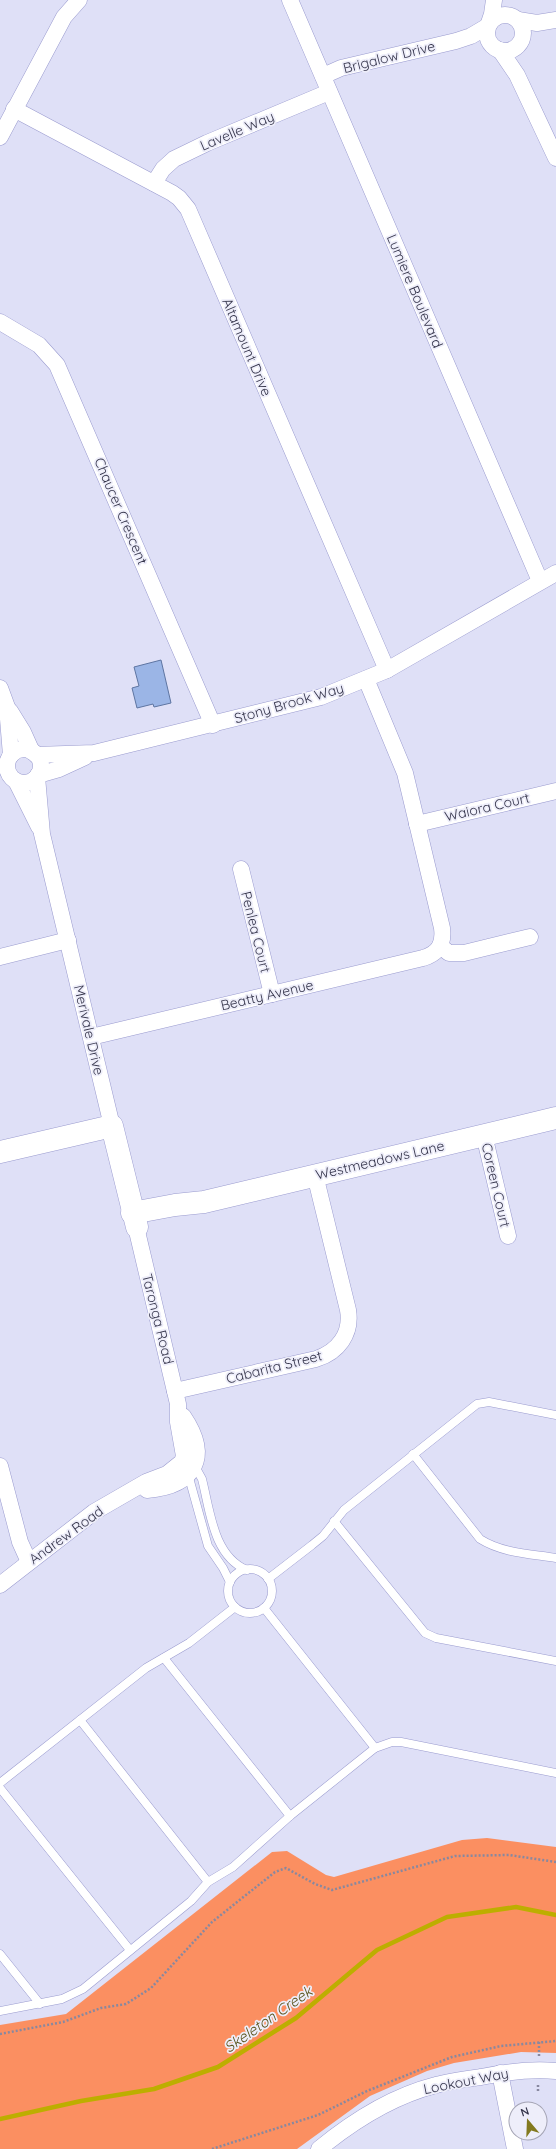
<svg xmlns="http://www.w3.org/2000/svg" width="556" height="2149" viewBox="0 0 556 2149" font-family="Quicksand,sans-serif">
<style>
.green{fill:#fb8f61}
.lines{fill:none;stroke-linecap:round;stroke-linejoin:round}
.stream{stroke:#bdae00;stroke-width:4.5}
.building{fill:#9bb5e6;stroke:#5e75a2}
.lane-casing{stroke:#9a9bcf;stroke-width:9}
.street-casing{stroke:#9a9bcf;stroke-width:17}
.secondary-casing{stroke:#9a9bcf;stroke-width:23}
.path{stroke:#88889f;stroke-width:2.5;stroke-dasharray:2 2;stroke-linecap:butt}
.lane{stroke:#fff;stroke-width:8}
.street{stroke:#fff;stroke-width:16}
.secondary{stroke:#fff;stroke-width:22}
.labels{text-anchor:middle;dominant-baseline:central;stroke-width:3.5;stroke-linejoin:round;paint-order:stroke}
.street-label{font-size:14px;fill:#35354b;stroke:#eeeefa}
.water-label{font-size:15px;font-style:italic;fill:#5a541e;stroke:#eeeefa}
</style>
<rect width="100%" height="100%" fill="#dfe0f7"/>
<polygon class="green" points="487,1838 556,1847 556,2053 521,2052 454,2063 427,2071 370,2096 297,2149 0,2149 0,2025 66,2014 272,1852 287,1851 326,1875 334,1877 462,1840"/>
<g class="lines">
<polyline class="stream" points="0,2119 81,2101 154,2089 218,2067 296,2018 377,1950 447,1917 516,1907 556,1915"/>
</g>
<polygon class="building" points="161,660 171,703 154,707 153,704 137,708 132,688 139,686 134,667"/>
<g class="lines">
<g class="lane-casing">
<g id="lane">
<path d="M 413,1454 L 480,1539 C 502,1553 531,1554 556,1558"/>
<path d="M 192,1466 L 197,1470 L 202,1479 C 210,1510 213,1556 247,1570"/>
<polyline points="188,1474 208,1546 223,1568 230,1582"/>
<polyline points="334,1521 425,1633 436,1638 556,1661"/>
<circle cx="250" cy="1591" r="22"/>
<polyline points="268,1579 312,1545 323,1536 344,1510 477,1404 489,1402 556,1415"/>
<polyline points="264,1608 375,1748 392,1742 401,1742 556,1773"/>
<polyline points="164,1658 290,1816"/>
<polyline points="80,1720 208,1882"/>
<polyline points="0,1783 146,1668 189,1643 235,1607"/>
<polyline points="0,1788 130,1950"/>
<polyline points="0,1954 40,2004"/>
<polyline points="0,2011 62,1999 83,1989 191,1901 208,1882 233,1867 290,1816 375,1748"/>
</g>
</g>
<g class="street-casing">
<g id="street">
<polyline points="290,0 540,581"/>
<circle cx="505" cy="33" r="18"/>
<polyline points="518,20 537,23 556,20"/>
<polyline points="489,23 492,14 494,0"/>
<polyline points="500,50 517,75 556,158"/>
<polyline points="323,76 341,68 456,41 471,36 488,26"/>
<polyline points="14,109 172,193 179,198 188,209 387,670"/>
<polyline points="0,137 64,17 79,0"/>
<polyline points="154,183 163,169 174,159 207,143 329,92"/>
<polyline points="0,322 39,345 57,365 213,725"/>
<polyline points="0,688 7,707 11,755"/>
<polyline points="10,711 23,732 32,752"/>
<circle cx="24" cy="766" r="17"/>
<polyline points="36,755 94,753 321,697 387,670 556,573"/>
<polyline points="38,775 59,769 85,757"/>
<polyline points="37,777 42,834 112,1126"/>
<polyline points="16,781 39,827"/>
<polyline points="417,824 556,791"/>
<polyline points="241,869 272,994"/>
<polyline points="440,946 449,953 464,953 530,937"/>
<polyline points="0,957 68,940"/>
<path d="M 91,1037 L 423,958 C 439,953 444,944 442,928 L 405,773 L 366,679"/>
<polyline points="484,1135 508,1236"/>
<path d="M 175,1391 L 316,1359 C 338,1352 352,1334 348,1310 L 315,1175"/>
<polyline points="0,1466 20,1542 29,1562"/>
<path d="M 147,1490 C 195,1486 211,1457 183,1416"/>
<polyline points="0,1585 94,1512 146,1482 167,1474 182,1462 184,1456 178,1422 178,1404 136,1227"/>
<polyline points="500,2073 515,2149"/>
<path d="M 319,2149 C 353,2121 393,2096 436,2085 C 450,2081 466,2079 481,2077 C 505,2072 531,2069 556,2071"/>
</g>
</g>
<g class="secondary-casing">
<g id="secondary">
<polyline points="0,1152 112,1126 137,1227"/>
<polyline points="132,1213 175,1205 204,1202 556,1118"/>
</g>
</g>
<g class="path">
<polyline points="0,2034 63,2022 101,2008 126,2004 151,1988 212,1922 275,1872 286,1868 315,1884 332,1890 455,1856 509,1855 556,1862"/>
<polyline points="539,2042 539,2056"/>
<polyline points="538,2091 538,2085"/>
<polyline points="212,2149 318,2115 367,2091 452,2057 501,2046 556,2041"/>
</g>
<use href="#lane" class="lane"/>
<use href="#street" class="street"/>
<use href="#secondary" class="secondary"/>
</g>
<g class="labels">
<g class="street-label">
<text transform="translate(389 57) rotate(-14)">Brigalow Drive</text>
<text transform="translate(237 131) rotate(-23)">Lavelle Way</text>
<text transform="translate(415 291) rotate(67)">Lumiere Boulevard</text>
<text transform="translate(247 347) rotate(67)">Altamount Drive</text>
<text transform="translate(121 511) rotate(67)">Chaucer Crescent</text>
<text transform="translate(289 703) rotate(-16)">Stony Brook Way</text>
<text transform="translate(487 807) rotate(-13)">Waiora Court</text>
<text transform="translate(256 932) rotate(76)">Penlea Court</text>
<text transform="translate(267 995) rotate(-13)">Beatty Avenue</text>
<text transform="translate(89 1030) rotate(77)">Merivale Drive</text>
<text transform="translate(380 1160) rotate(-13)">Westmeadows Lane</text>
<text transform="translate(496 1185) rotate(77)">Coreen Court</text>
<text transform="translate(158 1319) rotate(76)">Taronga Road</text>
<text transform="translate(274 1367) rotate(-14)">Cabarita Street</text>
<text transform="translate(66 1535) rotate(-36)">Andrew Road</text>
<text transform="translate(466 2081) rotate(-11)">Lookout Way</text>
</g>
<g class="water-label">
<text transform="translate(268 2019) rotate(-35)">Skeleton Creek</text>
</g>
</g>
<g transform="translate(528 2121) rotate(341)"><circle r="19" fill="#eeeefa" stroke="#a4a4b4"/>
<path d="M0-3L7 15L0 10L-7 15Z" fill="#837a1f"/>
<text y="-6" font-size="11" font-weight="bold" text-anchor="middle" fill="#35354b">N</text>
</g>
</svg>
